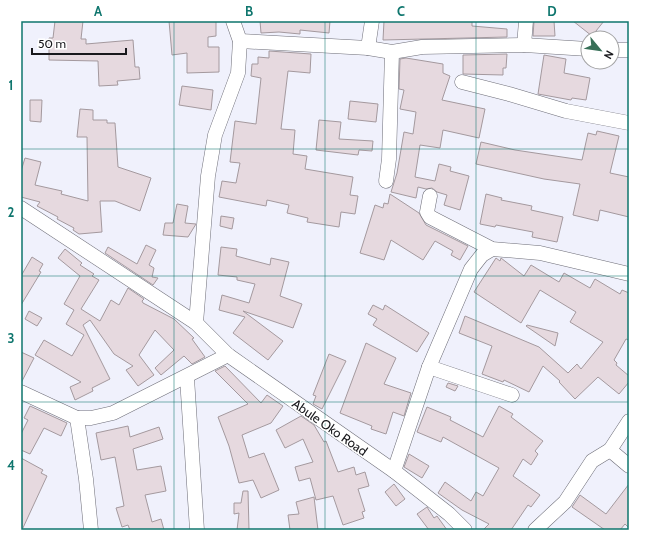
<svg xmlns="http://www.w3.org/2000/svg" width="650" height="551" viewBox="0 0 650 551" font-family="Cabin,sans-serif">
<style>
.building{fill:#e6d9df;stroke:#a4999e}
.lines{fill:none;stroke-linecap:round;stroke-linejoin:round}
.minor-casing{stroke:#6e6e78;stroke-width:15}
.minor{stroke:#fff;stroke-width:14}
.grid{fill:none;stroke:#0f766e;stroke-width:1;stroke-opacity:0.55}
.labels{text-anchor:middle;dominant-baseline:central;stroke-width:3;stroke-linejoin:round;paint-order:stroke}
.street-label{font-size:13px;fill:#18181c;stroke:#fff}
.neatline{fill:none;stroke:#0f766e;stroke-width:1.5}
.grid-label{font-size:13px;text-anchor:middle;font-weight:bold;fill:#0f766e}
</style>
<rect width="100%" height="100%" fill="#f0f1fc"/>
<g class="building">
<polygon points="55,21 83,21 81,39 86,39 86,44 133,40 135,67 139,67 140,79 117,81 118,85 99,86 98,61 49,60 49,38 53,38"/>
<polygon points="169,21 216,21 216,36 208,37 208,47 219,47 219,72 187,73 187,53 172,55"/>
<polygon points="260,21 330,21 329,33 300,30 300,34 279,32 261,33"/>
<polygon points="384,21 472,21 472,26 507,29 507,37 383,40"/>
<polygon points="534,21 554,21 555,36 533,36"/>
<polygon points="573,21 604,21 592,36"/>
<polygon points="269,51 311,54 310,73 288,71 281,129 295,130 293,154 307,156 305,169 353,177 350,195 358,196 355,214 341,212 339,227 307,222 308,218 287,213 289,205 267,200 266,206 219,197 222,181 236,183 240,163 230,162 235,121 256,124 261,78 251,76 252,64 258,64 258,57 269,58"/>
<polygon points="507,54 506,68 503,68 503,75 463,74 463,55"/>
<polygon points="544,55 566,59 564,73 590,78 586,100 572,98 571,100 538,94"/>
<polygon points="406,58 443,64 443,73 450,76 442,100 485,109 479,138 443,130 440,148 420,145 415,177 435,181 439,164 451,167 450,171 469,176 460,210 444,205 447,195 437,192 432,188 426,189 418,187 416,198 391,192 397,173 404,132 413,134 416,112 400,109 404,90 399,89 400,59"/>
<polygon points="182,86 213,90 211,110 179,105"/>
<polygon points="30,100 42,100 41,122 30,121"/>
<polygon points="350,101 378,104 376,122 348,119"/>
<polygon points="80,109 93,110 93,120 107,120 107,123 115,123 118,167 151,178 140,211 115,201 100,201 102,232 79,234 73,230 74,228 57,219 58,217 37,206 40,202 21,197 21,171 25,158 41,162 35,185 62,191 61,194 88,201 87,137 77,137"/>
<polygon points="319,120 341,122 339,139 373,141 372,151 359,150 358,155 316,150"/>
<polygon points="597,131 619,136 610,173 629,177 629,217 600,210 598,221 573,215 580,184 544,179 476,164 481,142 515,150 582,160 588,133 596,135"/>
<polygon points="390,194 419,213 426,225 468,246 460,260 451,255 453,251 435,241 423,260 391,240 384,260 360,253 375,205 383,208 384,203 388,204"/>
<polygon points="486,194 502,198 501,200 532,206 531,210 563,217 557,242 532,237 533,232 496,225 495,227 480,224"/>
<polygon points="177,204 188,206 185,223 196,224 188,237 163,235 165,223 173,223"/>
<polygon points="221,216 234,218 232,229 220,226"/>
<polygon points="146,245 156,250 149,265 154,268 152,277 158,278 153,285 105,253 108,247 137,264"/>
<polygon points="221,247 237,249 236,256 270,265 271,258 289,262 280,296 302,304 293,328 243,311 283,341 268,360 233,333 245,317 219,310 222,295 249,303 255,284 237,280 237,277 218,275"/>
<polygon points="65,249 82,263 80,265 94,274 92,276 99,280 81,309 100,321 111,300 119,305 128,288 144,299 142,301 143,303 174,319 194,338 192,339 205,357 192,364 184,356 161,375 155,368 174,350 155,330 139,355 154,375 138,386 126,370 133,366 114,354 90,320 83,325 110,379 92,388 93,391 75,400 70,387 81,382 35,355 44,340 72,356 84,335 66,324 74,310 64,304 80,276 58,258"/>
<polygon points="32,257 43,264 39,271 41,272 21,305 21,276"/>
<polygon points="496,258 500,261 501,258 524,276 531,265 559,282 564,273 590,288 595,279 620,294 622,290 629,293 629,340 626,339 614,360 617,363 616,365 629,376 629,382 619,394 598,377 575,399 559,382 560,381 543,366 529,392 504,380 503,382 482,374 492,346 459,333 465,316 539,347 568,373 577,364 581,369 603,342 570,322 576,312 540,290 521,323 474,292"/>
<polygon points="373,305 383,310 385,305 429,333 417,352 373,325 377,319 368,314"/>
<polygon points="29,311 42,318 37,326 25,319"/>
<polygon points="527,325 558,333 555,346 526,326"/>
<polygon points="366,343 396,358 384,384 411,393 404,416 393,412 386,434 371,429 372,426 340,413"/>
<polygon points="21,352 34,358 21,383"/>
<polygon points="329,354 346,361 322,409 313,404 316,396 313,395"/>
<polygon points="225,366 261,403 267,395 283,406 271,423 242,435 249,458 264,453 279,490 261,498 253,480 239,483 229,446 218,417 248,404 215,371"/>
<polygon points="448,383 458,386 455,391 446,387"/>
<polygon points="30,406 67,423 61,436 44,428 30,454 21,450 21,434 28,420 24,418"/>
<polygon points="499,406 513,414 511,417 543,441 535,451 538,454 531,465 523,459 513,476 540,495 531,507 528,505 511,530 483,530 489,524 462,510 438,493 445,482 471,501 476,492 483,496 499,468 443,437 441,442 417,432 427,407 451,417 450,420 483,437"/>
<polygon points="301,416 314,425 324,442 326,441 338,472 354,467 356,475 365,472 369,486 358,489 365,511 362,512 364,518 343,525 333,496 316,500 310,478 299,481 295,467 313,462 303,439 285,448 276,430"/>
<polygon points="128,426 130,437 159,427 163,439 133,449 137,470 161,466 166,491 145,495 152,522 161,519 164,530 130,530 128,525 122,527 116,508 124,506 115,457 101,460 96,433"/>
<polygon points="409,454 429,466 422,478 404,467"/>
<polygon points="21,458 43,470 41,473 47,476 22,530"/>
<polygon points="394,484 405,499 396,506 385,492"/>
<polygon points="629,484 629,528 625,524 620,530 605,530 572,507 580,495 606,514"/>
<polygon points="243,491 248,491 249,530 237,530 239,513 234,514 234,503 241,503"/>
<polygon points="314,497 318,530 290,530 288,515 299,514 296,502"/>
<polygon points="427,507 434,518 437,516 447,530 429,530 417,514"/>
</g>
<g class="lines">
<g class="minor-casing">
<g id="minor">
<polyline points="240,41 368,48 392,52 422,47 524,45 588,49"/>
<polyline points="524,45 526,21"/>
<polyline points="368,48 372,21"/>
<polyline points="612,50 629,50"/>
<polyline points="462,82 509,94 566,111 629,123"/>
<polyline points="386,181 389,159 392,52"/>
<polyline points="430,196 427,212 430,217 492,249 540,253 629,274"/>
<polyline points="21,208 196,323 228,355 394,471 449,514 465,530"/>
<polyline points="196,323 208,176 215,135 238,73 240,41 233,21"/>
<polyline points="429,367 512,395"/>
<polyline points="187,378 197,530"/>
<polyline points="21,392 77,418 91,418 113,413 228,355"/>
<polyline points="77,418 86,479 91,530"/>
<polyline points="610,450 629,466"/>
<polyline points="394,471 429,367 471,269 482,255 492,249"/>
<polyline points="535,530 565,502 592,461 610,450 629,421"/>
</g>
</g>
<use href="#minor" class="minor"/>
</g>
<path class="grid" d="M 174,21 L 174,530M 325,21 L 325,530M 476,21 L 476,530M 21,149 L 629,149M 21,276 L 629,276M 21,402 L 629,402"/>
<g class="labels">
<g class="street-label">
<text transform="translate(330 427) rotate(35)">Abule Oko Road</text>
</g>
</g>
<rect width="650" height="551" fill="none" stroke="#ffffff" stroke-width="44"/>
<g transform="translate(600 50) rotate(119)"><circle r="19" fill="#ffffff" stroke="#a3a3a4"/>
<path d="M0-3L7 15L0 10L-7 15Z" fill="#387058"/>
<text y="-6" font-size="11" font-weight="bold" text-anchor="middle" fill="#18181c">N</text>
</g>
<path d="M32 48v6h94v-6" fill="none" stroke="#18181c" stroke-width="2"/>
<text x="38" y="48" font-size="12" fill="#18181c" stroke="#ffffff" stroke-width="3" paint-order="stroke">50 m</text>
<rect x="22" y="22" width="606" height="507" class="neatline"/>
<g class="grid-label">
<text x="98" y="16">A</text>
<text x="249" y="16">B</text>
<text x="401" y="16">C</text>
<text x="552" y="16">D</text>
<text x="11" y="90">1</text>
<text x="11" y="217">2</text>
<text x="11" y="343">3</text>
<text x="11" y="470">4</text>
</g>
</svg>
